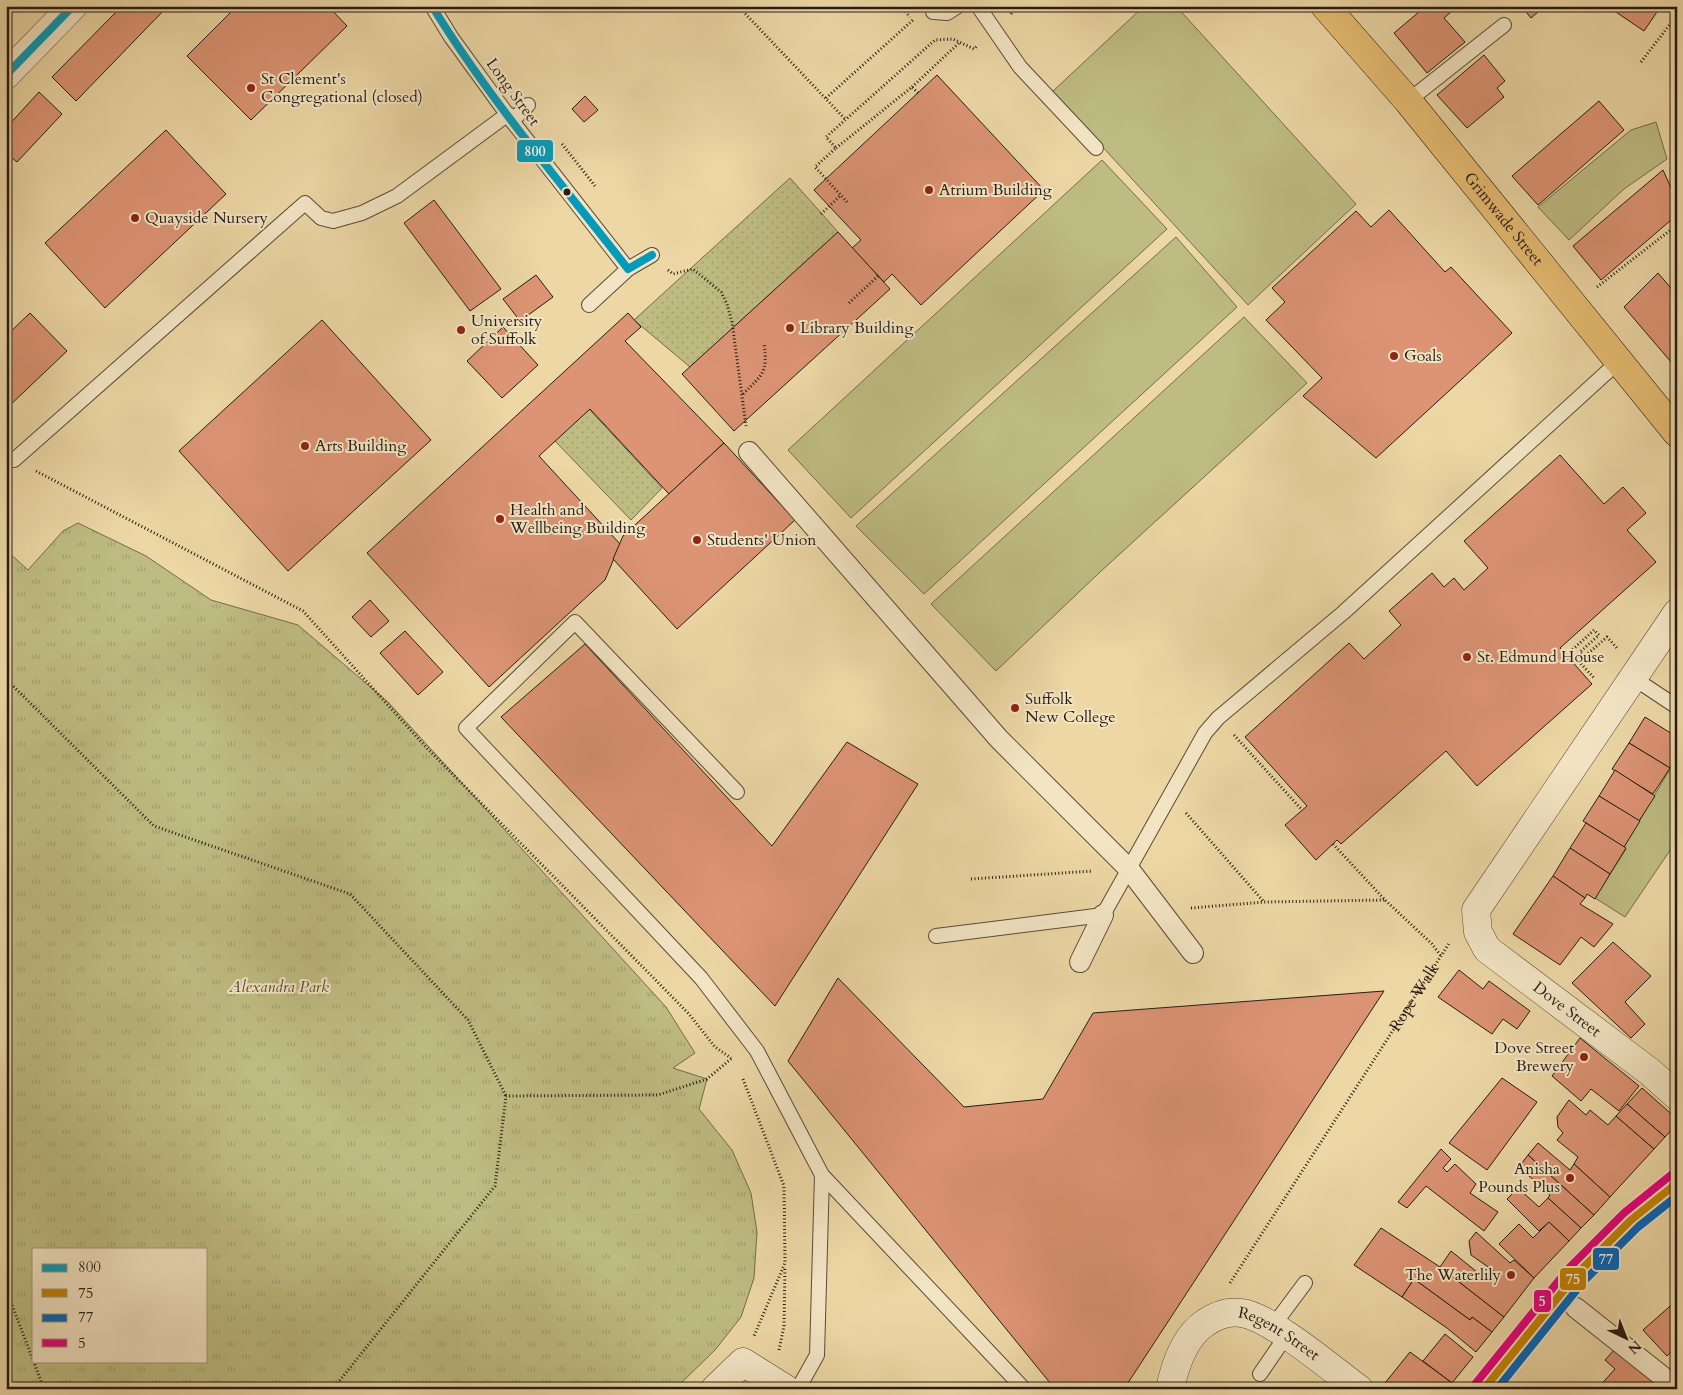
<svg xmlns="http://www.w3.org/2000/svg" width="1683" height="1395" viewBox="0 0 1683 1395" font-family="Cardo,serif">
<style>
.grass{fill:url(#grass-dots);stroke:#726c4b}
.park{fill:url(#park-tufts);stroke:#726c4b;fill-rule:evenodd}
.garden{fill:#bebc82;stroke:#726c4b}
.building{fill:#dc9474;stroke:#271c14}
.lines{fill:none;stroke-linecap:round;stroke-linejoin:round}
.service-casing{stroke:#584b38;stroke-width:16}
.pedestrian-casing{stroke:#584b38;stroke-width:22}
.minor-casing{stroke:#584b38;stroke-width:29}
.tertiary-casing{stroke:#584b38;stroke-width:29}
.secondary-casing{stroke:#271c14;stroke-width:29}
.primary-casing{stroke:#271c14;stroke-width:29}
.path{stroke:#271c14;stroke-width:3;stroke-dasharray:1 2.5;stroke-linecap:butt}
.service{stroke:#f3e5c4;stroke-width:14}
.pedestrian{stroke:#f3e5c4;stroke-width:20}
.minor{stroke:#f3e5c4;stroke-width:28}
.tertiary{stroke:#f3e5c4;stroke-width:28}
.secondary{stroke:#f3e5c4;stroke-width:28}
.primary{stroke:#e6bc72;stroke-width:28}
.bus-1-casing{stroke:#f3e5c4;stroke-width:11}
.bus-2-casing{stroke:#f3e5c4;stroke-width:11}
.bus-3-casing{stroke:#f3e5c4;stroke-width:11}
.bus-4-casing{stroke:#f3e5c4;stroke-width:11}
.bus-1{stroke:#049bbb;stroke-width:8}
.bus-2{stroke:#c38405;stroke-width:8}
.bus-3{stroke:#0065bd;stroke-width:8}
.bus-4{stroke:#e5007d;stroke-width:8}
.poi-dot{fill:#8f2418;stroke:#f3e5c4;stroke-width:2}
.bus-dot{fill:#271c14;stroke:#f3e5c4;stroke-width:2}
.labels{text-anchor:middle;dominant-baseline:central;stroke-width:4;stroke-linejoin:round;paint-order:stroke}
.poi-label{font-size:16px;fill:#271c14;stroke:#f3e5c4;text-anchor:start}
.street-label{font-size:16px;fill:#271c14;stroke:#f3e5c4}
.park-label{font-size:16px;font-style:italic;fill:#544c35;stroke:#f3e5c4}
.line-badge{stroke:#f3e5c4;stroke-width:2}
.badge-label{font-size:14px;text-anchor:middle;font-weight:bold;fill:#fff}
</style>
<defs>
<pattern id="grass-dots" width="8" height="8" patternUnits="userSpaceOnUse" patternTransform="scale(1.25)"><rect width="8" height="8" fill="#bebc82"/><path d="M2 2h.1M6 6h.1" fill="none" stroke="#a3a16f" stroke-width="1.8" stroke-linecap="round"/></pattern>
<pattern id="park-tufts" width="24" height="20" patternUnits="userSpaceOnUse" patternTransform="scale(1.25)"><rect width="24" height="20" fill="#bebc82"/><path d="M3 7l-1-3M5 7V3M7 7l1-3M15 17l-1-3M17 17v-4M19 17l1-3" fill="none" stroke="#a3a16f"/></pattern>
</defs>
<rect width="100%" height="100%" fill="#ecd7a5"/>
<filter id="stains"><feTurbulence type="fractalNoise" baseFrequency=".004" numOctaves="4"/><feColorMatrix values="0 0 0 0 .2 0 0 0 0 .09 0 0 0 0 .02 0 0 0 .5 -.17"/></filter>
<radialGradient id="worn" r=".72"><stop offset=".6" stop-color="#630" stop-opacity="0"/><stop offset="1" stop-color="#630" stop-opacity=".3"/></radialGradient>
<g class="grass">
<polygon points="790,178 838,232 690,367 634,320"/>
<polygon points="589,409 662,488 631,520 554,440"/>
</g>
<path class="park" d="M 78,523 L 146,556 L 211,600 L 298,625 L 388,702 L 666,1007 L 695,1053 L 673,1068 L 707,1079 L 699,1109 L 732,1150 L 751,1193 L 757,1232 L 754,1278 L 741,1317 L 715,1350 L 675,1389 L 6,1389 L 6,550 L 28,570 L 63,531 ZM 34,1249 L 206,1249 L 206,1361 L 34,1361 Z"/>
<g class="garden">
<polygon points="1144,6 1176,6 1356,204 1248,305 1052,92"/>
<polygon points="1656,122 1667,159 1624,189 1569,240 1538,207 1631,130"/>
<polygon points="1102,160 1167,229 851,518 788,450"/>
<polygon points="1176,237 1237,307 924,594 856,526"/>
<polygon points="1244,317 1307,383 1099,573 996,671 931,604"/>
<polygon points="1677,757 1677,840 1625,917 1595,898 1626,849 1624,847"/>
</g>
<g class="building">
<polygon points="122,6 168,6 76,101 52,77"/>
<polygon points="237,6 328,6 347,26 251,120 187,56"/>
<polygon points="1426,6 1458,6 1444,18 1465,42 1427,73 1394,33"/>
<polygon points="1521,6 1545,6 1531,18"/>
<polygon points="1607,6 1661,6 1644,31"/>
<polygon points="1484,55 1505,81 1497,88 1504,97 1467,128 1437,95"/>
<polygon points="937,75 1044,190 921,305 892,274 884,282 852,248 861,240 814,190"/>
<polygon points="39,92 62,114 17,162 6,153 6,128"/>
<polygon points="585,96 598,110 584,122 572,109"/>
<polygon points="1599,101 1624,130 1538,205 1512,176"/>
<polygon points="166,130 226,194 105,308 45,243"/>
<polygon points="1663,170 1677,201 1677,215 1601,280 1573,246"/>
<polygon points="434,200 501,289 470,311 404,223"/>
<polygon points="1389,210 1445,272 1451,267 1512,333 1376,458 1303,396 1322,378 1266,320 1285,302 1272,288 1356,211 1371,227"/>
<polygon points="838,232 890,289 734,431 682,374"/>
<polygon points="1658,273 1677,295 1677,369 1624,307"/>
<polygon points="536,275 553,297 520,321 503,299"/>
<polygon points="30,313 67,351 6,409 6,336"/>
<polygon points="628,313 641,327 625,341 724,443 669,494 590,409 539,456 620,544 605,580 489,687 367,553"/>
<polygon points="322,320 431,440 288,571 179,451"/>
<polygon points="503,327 538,365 502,398 467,361"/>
<polygon points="724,443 795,520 677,629 613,559 623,536"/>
<polygon points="1560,455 1604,504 1623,487 1646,513 1627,530 1656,562 1560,648 1592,684 1477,786 1446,751 1341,844 1337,840 1316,860 1285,825 1307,806 1245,737 1349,643 1364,659 1401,625 1389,611 1432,573 1444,587 1454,578 1464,590 1488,568 1464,541"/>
<polygon points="6,488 12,494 6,500"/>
<polygon points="370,600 389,621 371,637 352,617"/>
<polygon points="405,631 443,672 418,695 380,653"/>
<polygon points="585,644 772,846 847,742 918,784 775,1006 501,717"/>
<polygon points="1645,717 1677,737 1677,757 1670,768 1629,743"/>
<polygon points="1629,743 1670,768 1653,794 1612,769"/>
<polygon points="1615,770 1655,796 1639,821 1599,796"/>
<polygon points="1599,796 1640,821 1624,847 1583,821"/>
<polygon points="1586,823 1626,848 1610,874 1570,848"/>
<polygon points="1570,848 1610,874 1595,899 1587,894 1585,898 1553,876"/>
<polygon points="1553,876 1585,898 1580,904 1613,924 1594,947 1581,937 1560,965 1513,934"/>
<polygon points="1613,942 1651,976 1625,1002 1645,1024 1631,1038 1572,983"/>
<polygon points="1459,970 1483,989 1489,981 1530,1011 1517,1029 1503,1019 1492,1034 1438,997"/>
<polygon points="838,978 964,1107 1043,1099 1093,1013 1384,991 1124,1389 1055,1389 788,1061"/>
<polygon points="1580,1038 1639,1086 1619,1111 1591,1089 1581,1101 1552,1076"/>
<polygon points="1502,1078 1537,1102 1487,1170 1449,1143"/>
<polygon points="1642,1088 1677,1119 1677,1124 1665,1137 1627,1104"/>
<polygon points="1569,1100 1586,1115 1590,1110 1608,1125 1616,1116 1654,1149 1610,1197 1574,1164 1578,1157 1557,1140 1563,1133 1558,1127 1557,1117"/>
<polygon points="1627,1104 1665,1137 1654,1149 1616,1116"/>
<polygon points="1538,1143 1570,1170 1574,1164 1610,1197 1594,1215 1528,1155"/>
<polygon points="1441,1149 1451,1159 1443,1168 1447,1172 1455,1164 1476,1184 1470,1193 1498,1212 1484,1231 1426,1186 1407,1208 1398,1202"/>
<polygon points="1528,1155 1594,1215 1581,1228 1548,1198 1550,1195 1519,1167"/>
<polygon points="1518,1188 1539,1207 1548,1198 1581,1228 1569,1241 1549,1222 1539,1231 1507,1199"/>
<polygon points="1549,1222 1569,1241 1534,1278 1499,1244 1519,1224 1533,1238"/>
<polygon points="1381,1228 1440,1267 1504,1317 1492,1332 1472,1317 1470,1320 1414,1279 1402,1297 1354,1265"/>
<polygon points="1476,1232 1510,1263 1514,1260 1534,1278 1504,1317 1440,1267 1451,1251 1487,1280 1494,1271 1471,1255 1469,1241"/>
<polygon points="1414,1279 1470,1320 1472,1317 1492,1332 1476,1352 1447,1328 1402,1297"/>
<polygon points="1677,1300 1677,1346 1667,1356 1643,1330"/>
<polygon points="1445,1334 1473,1357 1452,1383 1423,1361"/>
<polygon points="1616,1348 1664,1389 1597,1389 1615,1369 1605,1360"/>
<polygon points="1410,1352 1452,1383 1448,1389 1381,1388"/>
</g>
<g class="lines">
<g class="service-casing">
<g id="service">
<polyline points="432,6 451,37 512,121 628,269 652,255"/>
<polyline points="978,6 1020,67 1096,148"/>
<polyline points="933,12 947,13 958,6"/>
<polyline points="1408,101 1504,25"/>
<polyline points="512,121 528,105"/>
<polyline points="589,305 628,269"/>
<polyline points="14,460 305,203 321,218 333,221 362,213 397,196 508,114"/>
<polyline points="1632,677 1677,707"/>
<polyline points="737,792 575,622 466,728 701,978 757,1051 822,1175 1024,1389"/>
<polyline points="936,936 1103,915 1205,733 1218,718 1344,612 1618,362"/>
<polyline points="1273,1326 1305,1283"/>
<polyline points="1260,1374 1286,1336"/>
<polyline points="798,1389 817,1355 822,1175"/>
</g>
</g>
<g class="pedestrian-casing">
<g id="pedestrian">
<polyline points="749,452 999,739 1129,869 1193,953"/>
<polyline points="1080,962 1103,915"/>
<polyline points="1576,1308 1677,1388"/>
</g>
</g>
<g class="minor-casing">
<g id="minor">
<path id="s2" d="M 1677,613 L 1476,910 L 1478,932 L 1487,949 L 1650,1072 L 1677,1096"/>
<polyline points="715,1389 743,1362 786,1389"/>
<path id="s3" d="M 1170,1389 C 1175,1365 1184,1337 1205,1323 C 1215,1316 1228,1311 1241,1313 C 1270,1316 1333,1370 1359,1389"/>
</g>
</g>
<g class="tertiary-casing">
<polyline id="tertiary" points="6,75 73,6"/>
</g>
<g class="secondary-casing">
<polyline id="secondary" points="1484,1389 1576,1275 1631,1220 1677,1183"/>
</g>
<g class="primary-casing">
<g id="primary">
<path id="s4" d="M 1325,6 L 1408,101 L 1677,433"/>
</g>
</g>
<g class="path">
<polyline points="738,6 845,119"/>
<polyline points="901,6 910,17"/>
<polyline points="1011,14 1015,6"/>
<polyline points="1641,62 1677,15"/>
<polyline points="912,87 960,42"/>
<polyline points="826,98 913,20"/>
<polyline points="562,144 595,186"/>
<polyline points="836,148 912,87 918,93"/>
<polyline points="847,202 815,167 836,148 826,137 935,40 953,39 974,49 977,46"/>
<polyline points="821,214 841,195"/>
<polyline points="668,270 673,274 693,269 721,292 727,304 732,322 746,426"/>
<polyline points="1597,287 1677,225"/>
<polyline points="849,303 878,276"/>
<path d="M 743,394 C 763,374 768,373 764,343"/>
<polyline points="36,471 303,611 424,745 689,1014 715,1047 731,1058"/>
<polyline points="1570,652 1594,630 1599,635 1580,652 1584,657 1607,637 1617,648"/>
<polyline points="1566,655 1570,652 1595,679"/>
<polyline points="6,679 154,826 350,894 468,1020 506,1096"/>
<polyline points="1234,735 1302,810"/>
<polyline points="1186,813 1264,902"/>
<polyline points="1333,844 1385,900 1432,944 1441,956"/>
<polyline points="971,879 1093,871"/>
<polyline points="1191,908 1265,902 1385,900"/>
<polyline points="743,1079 784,1186 785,1263 754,1336"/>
<path id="s1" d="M 1230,1283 L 1450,942"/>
<polyline points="6,1289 44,1389"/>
<polyline points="779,1350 784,1326 785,1267"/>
<polyline points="333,1389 495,1186 506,1096 658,1095 707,1079 732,1058"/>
</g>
<use href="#service" class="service"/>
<use href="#pedestrian" class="pedestrian"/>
<use href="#minor" class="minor"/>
<use href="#tertiary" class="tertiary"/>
<use href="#secondary" class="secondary"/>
<use href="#primary" class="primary"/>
<g class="bus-1-casing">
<g id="bus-1">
<path d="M 432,6 C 489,99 561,183 628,269 L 652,255"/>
<polyline points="6,75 73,6"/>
</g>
</g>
<g class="bus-2-casing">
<polyline id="bus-2" points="1484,1389 1576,1275 1631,1220 1677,1183"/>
</g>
<g class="bus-3-casing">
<polyline id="bus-3" points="1497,1389 1583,1282 1638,1227 1677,1196"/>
</g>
<g class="bus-4-casing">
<polyline id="bus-4" points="1476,1383 1569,1268 1624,1213 1671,1175"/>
</g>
<use href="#bus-1" class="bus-1"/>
<use href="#bus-2" class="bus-2"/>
<use href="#bus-3" class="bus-3"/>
<use href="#bus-4" class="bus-4"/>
</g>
<g class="poi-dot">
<circle cx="251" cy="88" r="5"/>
<circle cx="929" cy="190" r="5"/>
<circle cx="135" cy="218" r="5"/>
<circle cx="790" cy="328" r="5"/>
<circle cx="461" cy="330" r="5"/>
<circle cx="1394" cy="356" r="5"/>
<circle cx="305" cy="446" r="5"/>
<circle cx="500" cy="519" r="5"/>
<circle cx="697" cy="540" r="5"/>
<circle cx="1467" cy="657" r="5"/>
<circle cx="1015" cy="708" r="5"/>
<circle cx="1584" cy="1057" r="5"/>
<circle cx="1570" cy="1178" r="5"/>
<circle cx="1511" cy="1275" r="5"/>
</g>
<circle class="bus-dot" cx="567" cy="192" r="4.5"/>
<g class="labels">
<g class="poi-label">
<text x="261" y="79">St Clement's<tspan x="261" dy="18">Congregational (closed)</tspan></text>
<text x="939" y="190">Atrium Building</text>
<text x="145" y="218">Quayside Nursery</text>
<text x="471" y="321">University<tspan x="471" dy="18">of Suffolk</tspan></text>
<text x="800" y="328">Library Building</text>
<text x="1404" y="356">Goals</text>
<text x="315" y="446">Arts Building</text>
<text x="510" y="510">Health and<tspan x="510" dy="18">Wellbeing Building</tspan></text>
<text x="707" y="540">Students' Union</text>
<text x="1477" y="657">St. Edmund House</text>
<text x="1025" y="699">Suffolk<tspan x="1025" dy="18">New College</tspan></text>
<text x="1574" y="1048" text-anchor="end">Dove Street<tspan x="1574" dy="18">Brewery</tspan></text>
<text x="1560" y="1169" text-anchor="end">Anisha<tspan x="1560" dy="18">Pounds Plus</tspan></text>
<text x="1501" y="1275" text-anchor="end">The Waterlily</text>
</g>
<g class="street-label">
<text transform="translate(513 92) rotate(54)">Long Street</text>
<text stroke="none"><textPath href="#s4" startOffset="278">Grimwade Street</textPath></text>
<text stroke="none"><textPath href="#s1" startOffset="340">Rope Walk</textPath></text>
<text stroke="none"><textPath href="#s2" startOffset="500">Dove Street</textPath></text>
<text stroke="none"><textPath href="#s3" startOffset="158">Regent Street</textPath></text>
</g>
<g class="park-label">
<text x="279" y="987">Alexandra Park</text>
</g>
</g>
<g class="line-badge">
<rect x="516" y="139" width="38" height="24" rx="5" fill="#049bbb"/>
<rect x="1592" y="1247" width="28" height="24" rx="5" fill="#0065bd"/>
<rect x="1559" y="1267" width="28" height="24" rx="5" fill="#c38405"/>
<rect x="1533" y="1289" width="19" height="24" rx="5" fill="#e5007d"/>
</g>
<g class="badge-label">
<text x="535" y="156">800</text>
<text x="1606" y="1264">77</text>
<text x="1573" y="1284">75</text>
<text x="1542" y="1306">5</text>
</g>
<rect width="1683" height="1395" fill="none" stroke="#ecd7a5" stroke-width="25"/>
<rect x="8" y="8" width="1668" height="1380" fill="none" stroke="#271c14" stroke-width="2.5"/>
<rect x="12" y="12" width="1658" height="1370" fill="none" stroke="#271c14"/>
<rect x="32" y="1248" width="175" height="115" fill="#f3e5c4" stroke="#a1957e"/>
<rect x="42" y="1264" width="25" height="8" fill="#049bbb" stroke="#a1957e"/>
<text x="78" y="1272" font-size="15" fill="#271c14">800</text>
<rect x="42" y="1289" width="25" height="8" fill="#c38405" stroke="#a1957e"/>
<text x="78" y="1298" font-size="15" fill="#271c14">75</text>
<rect x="42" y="1314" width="25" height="8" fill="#0065bd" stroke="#a1957e"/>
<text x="78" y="1322" font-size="15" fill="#271c14">77</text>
<rect x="42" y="1339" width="25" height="8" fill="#e5007d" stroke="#a1957e"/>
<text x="78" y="1348" font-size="15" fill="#271c14">5</text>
<g transform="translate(1626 1338) rotate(137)" stroke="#f3e5c4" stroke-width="4" paint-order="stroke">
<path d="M0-4L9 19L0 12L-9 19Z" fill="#271c14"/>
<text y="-8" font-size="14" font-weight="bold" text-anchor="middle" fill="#271c14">N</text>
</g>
<rect width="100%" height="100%" filter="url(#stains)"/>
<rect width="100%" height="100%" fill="url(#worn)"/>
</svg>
